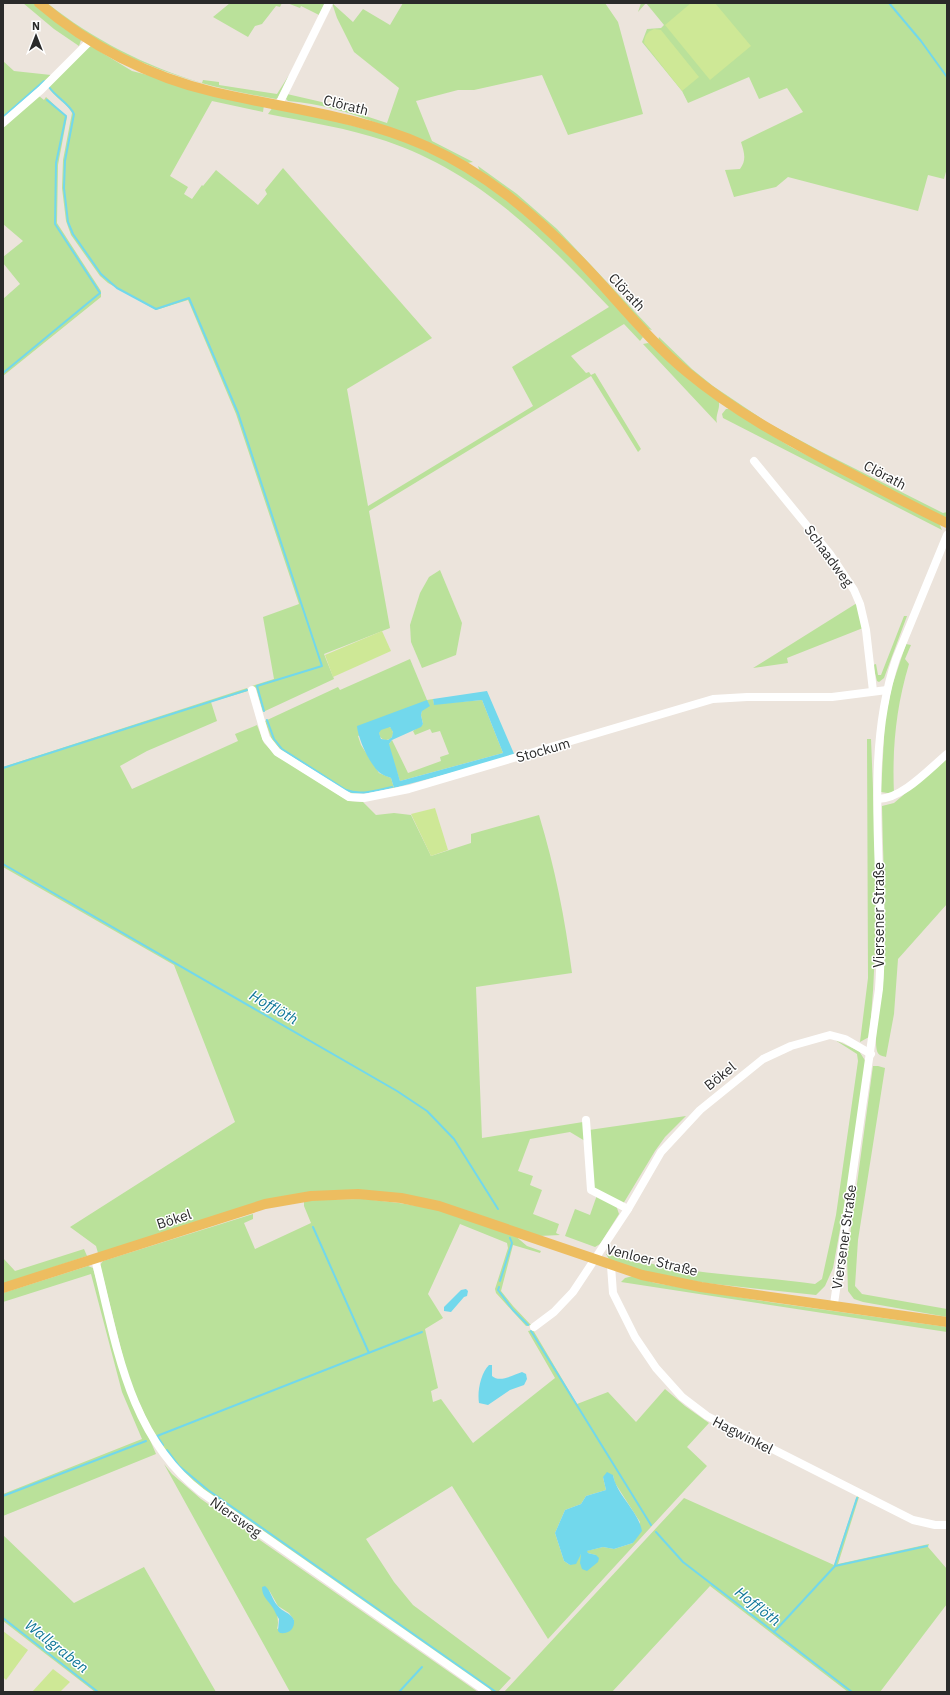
<svg xmlns="http://www.w3.org/2000/svg" width="950" height="1695" viewBox="0 0 950 1695" font-family="'IBM Plex Sans',sans-serif">
<style>
.green{fill:#bae19a;fill-rule:evenodd}
.pitch{fill:#cee896}
.water{fill:#72d8ec;fill-rule:evenodd}
.lines{fill:none;stroke-linecap:round;stroke-linejoin:round}
.stream{stroke:#72d8ec;stroke-width:2}
.minor{stroke:#fff;stroke-width:8}
.major{stroke:#edbd60;stroke-width:10}
.labels{text-anchor:middle;dominant-baseline:central;stroke-width:3;stroke-linejoin:round;paint-order:stroke}
.street-label{font-size:14px;fill:#2a2a2a;stroke:#fff}
.water-label{font-size:15px;font-style:italic;fill:#107798;stroke:#fff}
</style>
<rect width="100%" height="100%" fill="#ece4dc"/>
<g class="green">
<polygon points="23,3 34,3 81,40 79,46 54,29"/>
<path d="M 43,3 L 47,3 C 94,40 145,66 202,83 L 203,80 L 219,82 L 219,85 L 277,94 L 289,75 L 278,98 L 276,99 C 209,88 150,71 91,37 C 74,27 59,14 43,3 Z"/>
<polygon points="230,3 282,3 280,7 276,6 262,24 255,26 248,37 213,17"/>
<polygon points="287,3 325,3 319,15 301,6 300,8"/>
<path d="M 332,3 L 353,22 L 363,9 L 390,25 L 403,3 L 605,3 L 618,22 L 643,114 L 568,135 L 542,75 L 474,90 L 458,90 L 416,101 L 432,141 L 473,162 L 467,163 C 410,137 351,106 288,101 L 286,99 L 287,94 L 326,103 L 387,123 L 399,88 L 354,52 L 337,18 Z"/>
<path d="M 641,3 L 947,3 L 947,168 L 944,179 L 928,175 L 918,211 L 788,177 L 776,187 L 734,197 L 725,170 L 740,169 C 747,160 744,152 741,142 L 803,112 L 787,88 L 759,99 L 749,77 L 688,103 L 682,91 L 642,42 L 647,29 L 661,28 L 664,25 L 646,3 L 638,12 Z"/>
<path d="M 91,46 L 132,71 L 264,105 L 263,112 L 212,101 L 170,176 L 188,187 L 184,194 L 192,199 L 202,185 L 203,186 L 216,170 L 258,205 L 267,194 L 265,190 L 283,168 L 432,338 L 347,389 L 368,506 L 533,406 L 512,367 L 609,307 C 543,238 480,173 386,141 C 347,128 308,122 268,114 L 273,107 L 313,115 L 398,138 L 458,166 L 513,203 L 578,264 L 643,337 L 640,341 L 624,324 L 571,356 L 586,373 L 589,372 L 591,375 L 595,373 L 641,449 L 638,452 L 591,376 L 369,511 L 390,628 L 324,654 L 334,679 L 263,712 L 256,688 L 252,686 L 274,679 L 263,617 L 299,604 L 236,414 L 188,300 L 156,310 L 108,283 L 100,276 L 71,235 L 66,221 L 62,188 L 63,160 L 72,113 C 68,104 54,97 48,87 L 85,49 Z"/>
<polygon points="3,61 14,71 51,75 3,119"/>
<polygon points="39,96 44,100 46,97 67,117 58,165 57,223 101,291 101,297 3,376 3,299 20,284 3,263 3,257 23,241 3,224 3,127"/>
<polygon points="478,166 517,194 557,229 652,330 648,329 480,172"/>
<polygon points="659,337 692,369 713,386 768,423 822,452 943,513 947,512 946,517 939,515 787,436 717,393 658,341"/>
<path d="M 648,343 L 653,345 L 719,402 C 720,410 715,415 717,423 L 643,344 Z"/>
<polygon points="726,409 729,409 791,447 939,523 942,530 723,418 722,414"/>
<polygon points="440,570 462,623 456,655 422,668 411,642 410,625 420,593 429,577"/>
<polygon points="857,603 863,628 787,658 788,663 753,668"/>
<polygon points="904,616 907,616 884,678 879,682 877,681 873,665 876,664 878,675 881,675"/>
<path d="M 906,644 L 911,645 L 905,659 L 909,664 C 896,707 892,749 894,794 L 881,792 L 885,720 L 892,686 Z"/>
<polygon points="410,659 427,700 433,699 434,704 482,700 503,753 400,781 389,749 389,744 392,740 408,773 441,761 440,757 449,754 440,731 432,733 430,729 415,735 413,731 423,724 421,715 422,710 358,736 361,745 379,773 391,778 394,788 353,794 281,750 272,740 265,721 338,687 340,690"/>
<path d="M 247,688 L 248,691 L 211,702 L 217,721 L 147,751 L 120,766 L 132,789 L 238,741 L 235,734 L 257,725 L 264,743 L 277,756 L 342,797 L 349,801 L 363,802 L 376,815 L 394,813 L 411,815 L 431,856 L 471,843 L 471,834 L 539,815 C 555,868 565,918 572,973 L 476,987 L 482,1138 L 583,1122 L 585,1141 L 570,1132 L 530,1139 L 518,1171 L 533,1176 L 530,1185 L 542,1190 L 533,1214 L 559,1224 L 556,1233 L 560,1235 L 539,1236 L 431,1200 L 325,1191 L 98,1253 L 96,1246 L 70,1227 L 235,1122 L 174,965 L 3,867 L 3,767 Z"/>
<circle cx="386" cy="733" r="7"/>
<path d="M 867,739 L 871,739 C 875,838 880,938 869,1037 L 860,1042 L 868,978 Z"/>
<path d="M 947,758 L 947,904 L 898,959 L 894,1014 L 886,1057 C 882,1056 878,1055 877,1051 C 873,1035 882,1000 883,983 C 887,925 883,864 882,806 L 894,803 Z"/>
<path d="M 835,1040 L 859,1051 L 866,1062 L 854,1153 L 833,1268 L 825,1286 L 816,1295 L 705,1283 L 643,1271 L 610,1261 L 606,1254 L 643,1264 L 644,1262 C 700,1275 758,1276 815,1284 L 822,1279 L 836,1215 L 858,1061 L 857,1054 Z"/>
<polygon points="873,1066 878,1066 885,1068 858,1240 855,1286 862,1294 947,1309 947,1317 863,1302 854,1299 848,1291 847,1257"/>
<polygon points="686,1116 665,1137 655,1151 623,1204 593,1188 589,1130"/>
<polygon points="597,1195 616,1205 619,1214 600,1244 595,1247 565,1236 575,1209 590,1215"/>
<path d="M 364,1199 L 399,1203 L 441,1210 L 513,1234 L 527,1246 L 541,1251 L 540,1253 L 513,1245 L 501,1291 L 513,1306 L 531,1325 L 526,1326 L 496,1293 L 495,1289 L 508,1248 L 507,1243 L 460,1224 L 428,1294 L 443,1318 L 425,1329 L 438,1388 L 431,1391 L 433,1402 L 441,1399 L 473,1443 L 555,1378 L 529,1333 L 528,1331 L 533,1330 L 577,1404 L 608,1392 L 636,1422 L 665,1389 L 685,1406 L 709,1423 L 687,1447 L 707,1466 L 548,1639 L 452,1486 L 366,1539 L 394,1582 L 413,1605 L 511,1678 L 498,1692 L 492,1692 L 206,1492 L 178,1468 L 156,1439 L 129,1381 L 100,1265 L 103,1261 L 253,1214 L 253,1219 L 244,1223 L 255,1249 L 311,1223 L 304,1206 L 304,1200 ZM 613,1475 L 615,1483 L 640,1522 L 633,1543 L 614,1549 L 603,1547 L 586,1551 L 588,1553 L 596,1555 L 581,1554 L 570,1565 L 564,1561 L 555,1533 L 565,1510 L 581,1504 L 586,1496 L 606,1490 L 603,1477 Z"/>
<polygon points="84,1249 87,1256 3,1284 3,1258 15,1271"/>
<polygon points="88,1266 93,1268 126,1384 156,1454 3,1516 3,1494 142,1439 122,1392 91,1274 3,1302 3,1293"/>
<polygon points="633,1276 655,1283 769,1302 947,1327 947,1332 621,1282 625,1278"/>
<path d="M 164,1464 L 172,1474 L 201,1499 L 478,1692 L 290,1692 ZM 269,1590 L 278,1606 L 289,1613 L 294,1620 L 277,1629 C 281,1617 272,1602 269,1590 Z"/>
<polygon points="857,1496 859,1497 838,1564 929,1544 928,1547 947,1569 947,1604 880,1692 848,1692 710,1586 612,1692 504,1692 684,1498 834,1565"/>
<polygon points="3,1535 74,1603 144,1567 216,1692 95,1692 3,1621"/>
</g>
<g class="pitch">
<polygon points="691,3 715,3 751,46 710,80 665,25"/>
<path d="M 654,29 L 661,30 L 699,77 L 682,91 L 644,43 C 645,35 647,32 654,29 Z"/>
<polygon points="382,631 391,651 333,677 325,655"/>
<polygon points="435,808 448,850 431,856 411,814"/>
<polygon points="3,1631 28,1650 6,1680 3,1677"/>
<polygon points="53,1669 70,1682 60,1692 32,1692"/>
</g>
<g class="water">
<path d="M 487,691 L 515,756 L 394,788 L 391,778 C 388,777 383,775 380,773 C 370,765 358,739 357,726 L 427,700 L 430,706 L 422,711 L 421,715 L 423,724 L 421,727 L 392,740 L 389,744 L 400,781 L 503,753 L 482,700 L 434,705 L 433,699 ZM 390,727 L 393,732 L 392,737 L 388,740 L 381,739 L 379,733 L 381,730 Z"/>
<polygon points="466,1289 468,1291 467,1296 464,1297 451,1312 444,1311 444,1307 461,1290"/>
<path d="M 489,1365 L 492,1365 L 492,1376 C 500,1383 513,1375 522,1372 L 526,1374 L 527,1379 L 524,1385 L 510,1390 L 488,1405 L 479,1403 C 477,1391 481,1373 489,1365 Z"/>
<path d="M 607,1472 L 613,1475 C 617,1496 638,1510 642,1531 L 633,1543 L 614,1549 L 603,1547 L 587,1551 L 588,1553 L 596,1555 L 599,1558 L 598,1562 L 587,1571 L 582,1569 L 580,1563 L 581,1554 L 576,1564 L 570,1565 L 564,1561 L 555,1533 L 565,1510 L 581,1504 L 586,1496 L 606,1490 L 603,1477 Z"/>
<path d="M 265,1586 C 271,1591 272,1599 277,1605 C 282,1612 290,1612 294,1620 C 295,1629 289,1634 280,1633 L 278,1631 L 279,1619 C 276,1615 275,1611 273,1608 C 268,1600 262,1597 262,1587 Z"/>
</g>
<g class="lines">
<g class="stream">
<polyline points="889,3 921,41 947,77"/>
<path d="M 49,87 C 56,97 70,104 74,114 L 65,161 L 64,188 L 68,222 L 73,234 L 101,274 L 117,288 L 156,309 L 189,298 L 238,413 L 322,666 L 257,686 L 264,711"/>
<polyline points="3,117 44,81"/>
<polyline points="3,373 100,293 55,224 56,163 66,116 47,100"/>
<path d="M 267,720 L 274,739 L 282,749 L 346,790 C 361,796 377,790 392,787"/>
<polyline points="3,768 247,690"/>
<polyline points="3,864 397,1091 427,1111 454,1139 498,1209"/>
<polyline points="313,1227 369,1353"/>
<polyline points="500,1281 512,1243 510,1238"/>
<polyline points="499,1287 498,1290 513,1310 528,1325"/>
<polyline points="531,1331 651,1525"/>
<polyline points="163,1445 157,1436 422,1332"/>
<polyline points="167,1450 179,1466 208,1490 496,1692"/>
<polyline points="3,1496 146,1441"/>
<polyline points="656,1532 683,1562 852,1692"/>
<polyline points="835,1565 857,1498"/>
<polyline points="3,1618 98,1692"/>
<polyline points="774,1632 835,1566 927,1546"/>
<polyline points="399,1692 422,1667"/>
</g>
<g class="minor">
<polyline points="279,104 329,3"/>
<polyline points="3,123 41,90 90,41"/>
<polyline points="754,461 830,554 854,590 860,604 866,630 873,691"/>
<polyline points="252,690 266,738 277,752 349,797 364,798 409,789 713,699 747,697 832,697 887,690"/>
<path d="M 878,799 C 902,799 929,769 947,754"/>
<polyline points="586,1120 591,1190 628,1209"/>
<path d="M 95,1259 C 116,1342 128,1436 201,1492 L 487,1692"/>
<polyline points="611,1266 613,1293 635,1337 656,1368 682,1397 707,1416 913,1520 935,1525 947,1525"/>
<path d="M 834,1304 L 879,989 C 887,882 861,762 896,659 L 947,535"/>
<polyline points="534,1327 554,1312 573,1292 628,1209 661,1152 700,1110 763,1059 791,1046 830,1035 845,1039 871,1054"/>
</g>
<g class="major">
<path d="M 39,3 C 89,46 150,77 214,92 C 288,109 356,115 426,146 C 486,173 535,215 580,261 C 616,298 648,340 688,373 C 735,412 788,440 842,469 C 877,487 911,506 947,523"/>
<polyline points="3,1288 265,1204 311,1196 358,1194 401,1198 439,1206 642,1275 701,1287 947,1322"/>
</g>
</g>
<g class="labels">
<g class="street-label">
<text transform="translate(346 105) rotate(14)">Clörath</text>
<text transform="translate(627 292) rotate(47)">Clörath</text>
<text transform="translate(885 475) rotate(28)">Clörath</text>
<text transform="translate(829 556) rotate(54)">Schaadweg</text>
<text transform="translate(543 750) rotate(-16)">Stockum</text>
<text transform="translate(879 915) rotate(-90)">Viersener Straße</text>
<text transform="translate(720 1076) rotate(-39)">Bökel</text>
<text transform="translate(174 1219) rotate(-18)">Bökel</text>
<text transform="translate(844 1237) rotate(-82)">Viersener Straße</text>
<text transform="translate(652 1260) rotate(14)">Venloer Straße</text>
<text transform="translate(743 1435) rotate(27)">Hagwinkel</text>
<text transform="translate(236 1517) rotate(35)">Niersweg</text>
</g>
<g class="water-label">
<text transform="translate(274 1007) rotate(30)">Hofflöth</text>
<text transform="translate(758 1606) rotate(38)">Hofflöth</text>
<text transform="translate(57 1646) rotate(38)">Wallgraben</text>
</g>
</g>
<rect width="950" height="1695" fill="none" stroke="#2a2a2a" stroke-width="8"/>
<g transform="translate(36 36)" stroke="#ffffff" stroke-width="3" paint-order="stroke">
<path d="M0-3L7 15L0 10L-7 15Z" fill="#2a2a2a"/>
<text y="-6" font-size="11" font-weight="bold" text-anchor="middle" fill="#2a2a2a">N</text>
</g>
</svg>
